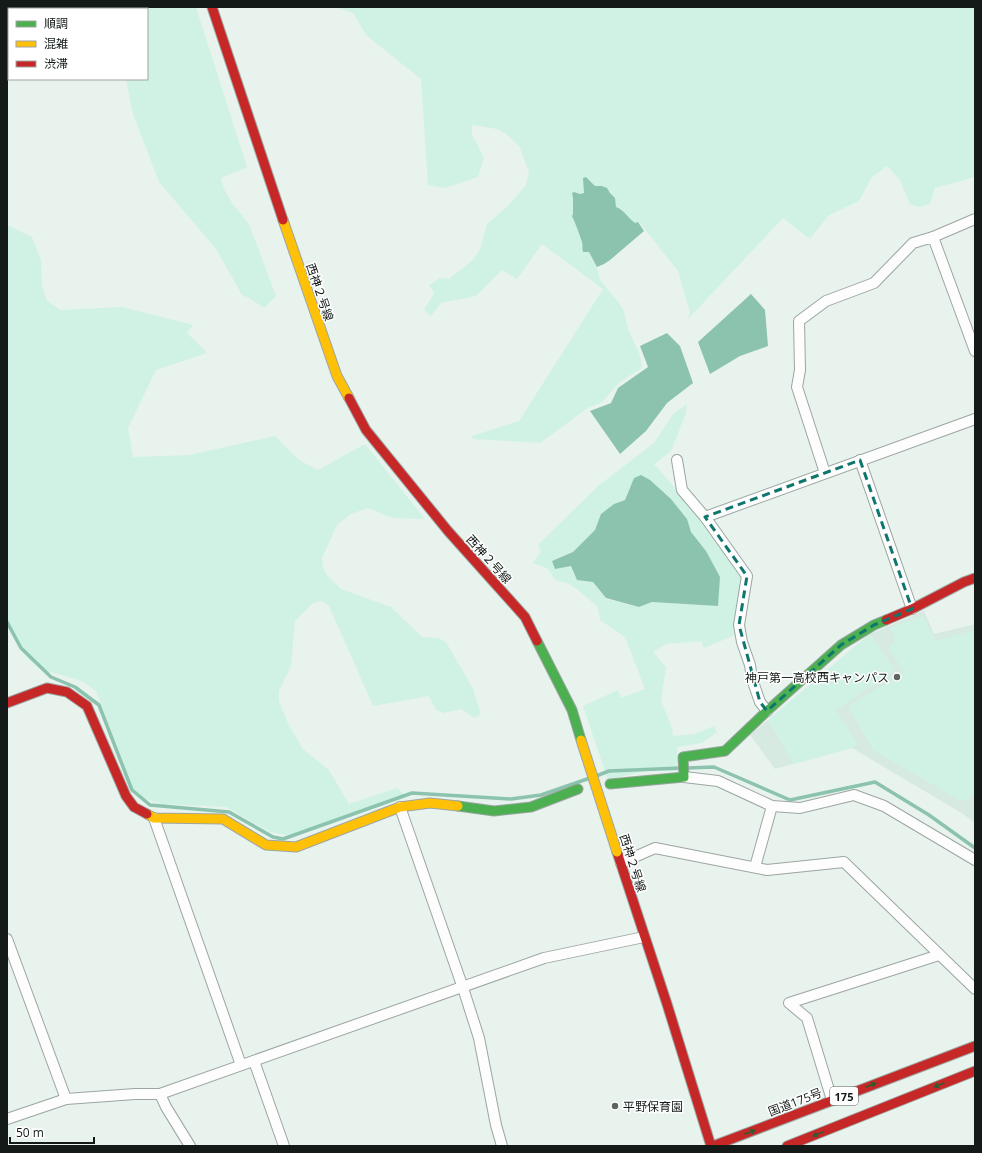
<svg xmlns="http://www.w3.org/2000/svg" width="982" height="1153" viewBox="0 0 982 1153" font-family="'Open Sans','Noto Sans JP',sans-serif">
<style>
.built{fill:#d6eae2}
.green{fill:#d0f2e4;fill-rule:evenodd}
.water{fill:#8cc3ae}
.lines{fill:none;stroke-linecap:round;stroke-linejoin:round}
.stream{stroke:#8cc3ae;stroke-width:3.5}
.street-casing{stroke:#9da5a2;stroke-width:12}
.fast-casing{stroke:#9da5a2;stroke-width:11}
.slow-casing{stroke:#9da5a2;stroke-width:11}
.jam-casing{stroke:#9da5a2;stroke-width:11}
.street{stroke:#fcfdfc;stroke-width:10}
.fast{stroke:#4caf50;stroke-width:9}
.slow{stroke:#ffc107;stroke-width:9}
.jam{stroke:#c62828;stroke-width:9}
.slow-bridge-casing{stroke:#9da5a2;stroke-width:11;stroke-linecap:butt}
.slow-bridge{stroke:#ffc107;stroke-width:9}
.oneway{fill:#2d5d31}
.marked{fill:none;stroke:#0f766e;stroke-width:3;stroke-dasharray:8 5;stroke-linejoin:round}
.poi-dot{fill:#5e6662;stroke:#fff;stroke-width:1.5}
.labels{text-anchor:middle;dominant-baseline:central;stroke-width:3;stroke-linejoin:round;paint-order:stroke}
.shield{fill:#fff;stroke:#5a5f5d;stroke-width:1}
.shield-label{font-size:11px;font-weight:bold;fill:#131a17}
.street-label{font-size:12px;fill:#131a17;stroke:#fff}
.poi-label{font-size:12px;fill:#131a17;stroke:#fff;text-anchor:end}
</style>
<rect width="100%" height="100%" fill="#e8f3ee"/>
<polygon class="built" points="924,611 934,634 975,624 975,823 963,814 852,748 775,769 750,735 870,634"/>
<g class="green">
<polygon points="7,7 196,7 247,167 221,178 223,187 232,203 249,224 276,296 264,308 249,298 242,295 216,249 159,182 133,114 126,79 147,79 147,9 9,9 9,31 7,32"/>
<polygon points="335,7 975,7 975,177 935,188 930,204 918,207 910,204 900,180 887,166 872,177 859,201 829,215 810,239 783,218 688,319 690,312 678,271 639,222 635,223 630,219 625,214 615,207 607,188 602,186 595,186 586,177 584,193 580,194 572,193 573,198 573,214 572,216 578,229 583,245 589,252 597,267 600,280 620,304 624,312 628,329 640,355 642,368 620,382 601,403 589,407 540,443 473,439 472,436 519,421 603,289 542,244 517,279 502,270 476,296 441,303 431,316 424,310 434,293 429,285 440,278 449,279 473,260 480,249 487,224 509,205 526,185 529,172 519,146 505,133 497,129 472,125 472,134 484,158 478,177 445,188 428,185 421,79 367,36 353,13"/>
<polygon points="7,225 32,237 41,260 42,286 47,301 61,310 122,307 193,325 187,333 207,353 156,370 128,428 133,457 189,455 275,436 299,460 318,470 365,444 425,519 392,518 368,508 351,514 337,525 322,558 323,567 326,574 341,589 391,607 422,637 438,638 446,642 473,689 481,714 474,718 461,709 444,713 436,710 429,696 373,706 329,606 322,601 313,603 295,621 291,666 279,691 279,701 289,726 303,749 329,770 349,804 397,788 406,796 294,836 270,832 226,807 161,804 136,796 96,691 82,681 40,669 27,658 7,620"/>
<path d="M 687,404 L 686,413 L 671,451 L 654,464 C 686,500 715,538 742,578 L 735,620 L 735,635 L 704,648 L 701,641 L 666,644 L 653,652 L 666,667 L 661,701 L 672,728 L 673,736 L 694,734 L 714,726 L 717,732 L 702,743 L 677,747 L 677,771 L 645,771 L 608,780 L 583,706 L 618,690 L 621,698 L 645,689 L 625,637 L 600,620 L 598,607 L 578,590 L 569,584 L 555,580 L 548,569 L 533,563 L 541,552 L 538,545 L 598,486 L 654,443 L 673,414 ZM 650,480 L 671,499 L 687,519 L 691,532 L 706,551 L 718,606 L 652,602 L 639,607 L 606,599 L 593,581 L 577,580 L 571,566 L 552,561 L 573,552 L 595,530 L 602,514 L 614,504 L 625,500 L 630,486 Z"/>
<polygon points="923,616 936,641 975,630 975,795 961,801 873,750 848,706 904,672 889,649 895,640 890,628"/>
<polygon points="870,634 895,670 836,710 857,743 852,748 794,764 768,720"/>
</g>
<g class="water">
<path d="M 586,177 L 595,186 L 602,186 L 607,188 L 610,193 L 615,198 L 616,207 C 624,210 628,218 635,223 L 638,222 L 644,231 L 610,260 L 604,264 L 597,267 L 589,252 L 583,252 C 582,248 583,246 582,242 C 579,233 576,225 572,216 L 573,214 L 573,198 L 572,193 L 574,192 L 580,194 L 584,193 L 583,178 Z"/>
<polygon points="751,294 765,310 768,346 740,356 710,374 698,342"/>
<polygon points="667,333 680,346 693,383 667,403 646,431 620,454 590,411 611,403 618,388 648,367 640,346"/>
<polygon points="641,475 650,480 671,499 687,519 691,532 706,551 720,577 718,606 652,602 639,607 606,598 593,582 577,580 571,566 555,569 552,561 573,552 595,530 601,514 614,504 625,500 634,478"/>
</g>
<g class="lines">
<g class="stream">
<polyline points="7,622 21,648 51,677 75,687 99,705 132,790 150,805 229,812 273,837 283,839 412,793 511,799 541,795 590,778"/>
<polyline points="687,768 714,767 790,800 875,782 929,815 975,848"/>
<polyline points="596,776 609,771 681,768"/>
</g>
<g class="street-casing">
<g id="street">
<polyline points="933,237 975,219"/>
<polyline points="677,460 682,490 705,517 747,576 739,625 742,642 750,665 752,679 760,702 767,711"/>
<polyline points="860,460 912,609"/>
<polyline points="825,473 797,387 800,370 799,321 826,301 874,283 913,243 933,237 975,351"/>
<polyline points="705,517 975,419"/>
<polyline points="684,777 718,781 772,806 800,808 854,795 884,806 975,860"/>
<polyline points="400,807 463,988 479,1038 496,1125 502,1146"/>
<polyline points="154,818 241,1065"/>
<polyline points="621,863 655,848 767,870 844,862 975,989"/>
<polyline points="755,867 772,806"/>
<polyline points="7,939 66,1099"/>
<polyline points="254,1061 284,1146"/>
<polyline points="160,1094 166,1107 190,1146"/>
<polyline points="832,1100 807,1018 789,1003 939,955"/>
<polyline points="7,1119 66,1099 135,1094 160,1094 544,958 644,937"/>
</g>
</g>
<g class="fast-casing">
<g id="fast">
<polyline points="537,641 572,710 581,740"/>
<polyline points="610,784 684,777 683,757 725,751 767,711 841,645 874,625 886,620"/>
<polyline points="458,806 494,811 531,807 578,789"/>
</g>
</g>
<g class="slow-casing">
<g id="slow">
<polyline points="283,220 337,376 349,398"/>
<polyline points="147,814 154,818 223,819 266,845 296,847 400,807 430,803 458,806"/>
</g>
</g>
<g class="jam-casing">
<g id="jam">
<polyline points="212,7 283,220"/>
<polyline points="349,398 366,430 448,531 525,617 537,641"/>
<polyline points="886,620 912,609 964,582 975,578"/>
<polyline points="7,703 47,688 67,692 87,706 126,796 134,807 147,814"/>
<polyline points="617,852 667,1004 711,1146"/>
<polyline points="713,1146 975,1046"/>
<polyline points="787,1146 975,1071"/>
</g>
</g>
<use href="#street" class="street"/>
<use href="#fast" class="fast"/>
<use href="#slow" class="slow"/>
<use href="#jam" class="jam"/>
<g class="slow-bridge-casing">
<polyline id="slow-bridge" points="581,740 617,852"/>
</g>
<use href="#slow-bridge" class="slow-bridge"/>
</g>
<defs><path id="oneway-solid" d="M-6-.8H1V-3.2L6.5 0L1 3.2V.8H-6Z"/></defs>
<g class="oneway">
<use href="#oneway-solid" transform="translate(871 1085) rotate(-21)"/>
<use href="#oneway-solid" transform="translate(939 1085) rotate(158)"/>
<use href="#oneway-solid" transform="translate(750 1132) rotate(-21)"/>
<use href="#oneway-solid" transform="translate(818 1134) rotate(158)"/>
</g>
<path class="marked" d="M 860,460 L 912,609 L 874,625 L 841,645 L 767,711 L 760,702 L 739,625 L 747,576 L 705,517 Z"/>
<g class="poi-dot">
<circle cx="897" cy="677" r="4"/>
<circle cx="615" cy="1106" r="4"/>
</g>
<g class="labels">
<rect class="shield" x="830" y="1087" width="28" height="18" rx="3"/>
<g class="shield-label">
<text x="844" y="1096">175</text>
</g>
<g class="street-label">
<text transform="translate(320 292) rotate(71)">西神２号線</text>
<text transform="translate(489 559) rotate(48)">西神２号線</text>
<text transform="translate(633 863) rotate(72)">西神２号線</text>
<text transform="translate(795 1102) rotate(-21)">国道175号</text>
</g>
<g class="poi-label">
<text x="889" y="677">神戸第一高校西キャンパス</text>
<text x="623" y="1106" text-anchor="start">平野保育園</text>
</g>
</g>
<rect width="982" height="1153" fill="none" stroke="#131a17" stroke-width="16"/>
<rect x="8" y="8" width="140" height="72" fill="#ffffff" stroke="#a1a3a2"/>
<rect x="16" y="21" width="20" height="6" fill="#4caf50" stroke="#a1a3a2"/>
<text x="44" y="28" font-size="12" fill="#131a17">順調</text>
<rect x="16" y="41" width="20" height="6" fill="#ffc107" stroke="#a1a3a2"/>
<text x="44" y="48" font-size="12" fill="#131a17">混雑</text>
<rect x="16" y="61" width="20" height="6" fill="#c62828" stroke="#a1a3a2"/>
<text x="44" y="68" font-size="12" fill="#131a17">渋滞</text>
<path d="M10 1137v6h84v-6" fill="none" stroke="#131a17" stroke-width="2"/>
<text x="16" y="1137" font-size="12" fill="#131a17" stroke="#ffffff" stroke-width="3" paint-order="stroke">50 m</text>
</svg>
